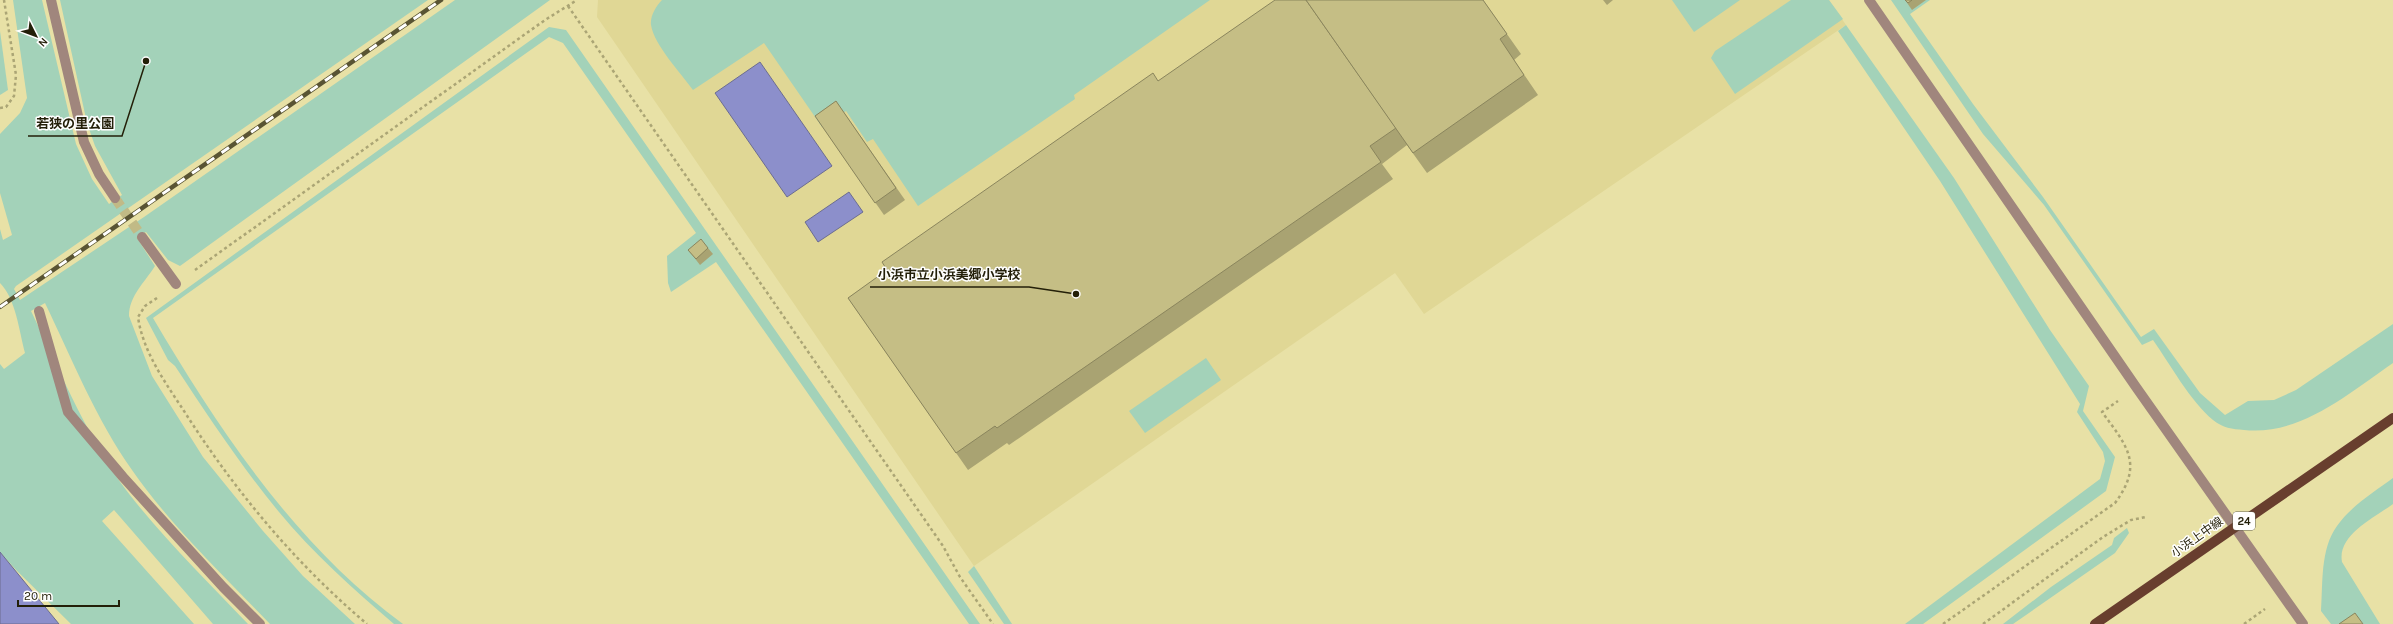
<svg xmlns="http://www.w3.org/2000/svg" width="2393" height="624" viewBox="0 0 2393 624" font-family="Karla,'Noto Sans JP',sans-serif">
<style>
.built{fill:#e0d795}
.green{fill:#a3d2b9}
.water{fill:#8c8fcb;stroke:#6c6d90}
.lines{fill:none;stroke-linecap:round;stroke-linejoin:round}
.minor-tunnel{stroke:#c1ba86;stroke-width:10;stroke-dasharray:10 5;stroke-linecap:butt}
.path{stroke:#aba575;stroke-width:2.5;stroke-dasharray:3 3;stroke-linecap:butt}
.minor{stroke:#a0867d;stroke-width:10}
.major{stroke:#683e2e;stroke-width:10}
.rail-casing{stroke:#595433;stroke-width:4.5}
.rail{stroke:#fff;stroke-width:3;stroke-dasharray:9;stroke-linecap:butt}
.wall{fill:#a9a372}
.building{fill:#c5be85;stroke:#8a855d}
.labels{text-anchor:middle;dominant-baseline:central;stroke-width:3;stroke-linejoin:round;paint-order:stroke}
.shield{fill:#fff;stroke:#656252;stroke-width:1}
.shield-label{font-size:11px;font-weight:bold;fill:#231f08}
.street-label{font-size:12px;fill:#231f08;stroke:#fff}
.leader{fill:none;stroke:#231f08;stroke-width:1.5}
.callout-dot{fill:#231f08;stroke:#fff;stroke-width:1.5}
.callout-label{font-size:13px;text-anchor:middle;font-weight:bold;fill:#231f08;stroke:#fff;stroke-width:3;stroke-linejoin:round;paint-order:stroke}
</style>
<rect width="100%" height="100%" fill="#e8e1a6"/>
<polygon class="built" points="598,0 1829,0 1846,25 1424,314 1395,273 974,566 597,17"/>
<g class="green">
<path d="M 13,0 L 42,0 L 76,144 L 92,179 L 109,204 L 122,195 L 95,146 L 87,123 L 60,0 L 428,0 L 16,286 L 14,289 L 20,300 L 144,217 L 455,0 L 550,0 L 180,266 L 168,260 L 146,232 L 137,238 L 155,266 C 145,282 129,296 129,316 L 152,376 L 203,457 L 263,531 L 303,576 L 355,624 L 270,624 C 223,575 171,526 132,470 C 96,419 72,359 45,303 L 31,311 C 58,367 83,427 118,479 C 153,528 206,580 248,624 L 213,624 L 114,510 L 102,521 L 194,624 L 71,624 L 16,570 L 0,552 L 0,364 L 4,369 L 25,353 C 19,331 16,299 0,283 L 0,229 L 3,240 L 12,235 L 0,193 L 0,134 L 20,113 L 27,98 Z"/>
<path d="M 662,0 L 1210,0 L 1074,95 L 1075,99 L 918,206 L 873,139 L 867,142 L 846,111 L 822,127 L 764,43 L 693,90 C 681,73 654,45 651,25 C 650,16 656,6 662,0 Z"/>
<polygon points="1672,0 1740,0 1694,32"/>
<polygon points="1791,0 1829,0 1843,19 1735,94 1711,58 1715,51"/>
<path d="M 1891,0 L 1930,0 L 1910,14 L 1973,104 L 2043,197 L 2141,337 L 2154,329 L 2200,393 L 2225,415 L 2248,401 L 2274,400 L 2296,390 L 2393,324 L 2393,363 C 2349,393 2301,436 2244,430 C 2232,429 2223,428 2213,420 C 2190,401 2170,364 2153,340 L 2142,345 L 2044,205 L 1983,134 Z"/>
<polygon points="1846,25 1954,178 2050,330 2089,386 2083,411 2115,457 2106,491 1923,624 1905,624 2100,479 2105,461 2103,452 2077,412 2080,404 1940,181 1838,31"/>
<path d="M 549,27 L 566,30 L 980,624 L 969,624 L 716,262 L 671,292 L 668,283 L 667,256 L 696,233 L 563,43 L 549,37 L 153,318 C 219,430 296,546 403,624 L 394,624 C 353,589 313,553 279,512 C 241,466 208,416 175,366 L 168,360 L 146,318 Z"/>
<polygon points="0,31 8,90 0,95"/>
<polygon points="1206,358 1221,380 1145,433 1129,411"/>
<path d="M 2393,478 L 2393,504 C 2374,518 2337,535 2342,562 L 2380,624 L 2331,624 L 2321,611 C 2323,584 2320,549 2337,526 C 2351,506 2374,492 2393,478 Z"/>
<polygon points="2127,528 2129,533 2115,553 2013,624 2003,624 2051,587 2112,545 2114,538"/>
<polygon points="974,566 1012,624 1004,624 968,572"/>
</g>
<g class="water">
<polygon points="760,62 832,166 787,197 715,93"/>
<polygon points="849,192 863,212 818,242 805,222"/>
<polygon points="0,552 59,624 0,624"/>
</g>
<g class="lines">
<polyline class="minor-tunnel" points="115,198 142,237"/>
<g class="path">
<polyline points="568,6 943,546 960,577 993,624"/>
<polyline points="0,108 6,107 14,96 16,75 4,0"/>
<polyline points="195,270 545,20 577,0"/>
<path d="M 157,298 L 145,306 L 138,317 C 143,352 165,382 184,411 C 235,491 295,563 367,624"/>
<path d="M 1943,624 L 2115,503 C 2144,464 2127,446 2102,412 L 2118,401"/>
<polyline points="1983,624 2103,537 2131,520 2146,517"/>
<polyline points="2244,624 2265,609"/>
</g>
<g class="minor">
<polyline points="51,0 84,142 99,174 115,198"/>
<polyline points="1869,0 2136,387 2303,624"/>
<polyline points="142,237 176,284"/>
<polyline points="39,311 68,412 123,477 223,587 260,624"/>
</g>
<polyline class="major" points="2095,624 2393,418"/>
<g class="rail-casing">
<polyline id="rail" points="0,307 441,0"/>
</g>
<use href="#rail" class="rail"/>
</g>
<g class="wall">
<polygon points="1483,0 1521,54 1514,60 1538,95 1427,173 1407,145 1382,164 1393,179 1009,445 1007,443 968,470 848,298 1159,81"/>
<polygon points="1603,0 1613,0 1607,5"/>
<polygon points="1905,0 1926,0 1912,10"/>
<polygon points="836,101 905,200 884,215 815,116"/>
<polygon points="708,248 713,254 700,265 693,256 688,250"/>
</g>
<g class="building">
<polygon points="1275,0 1306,0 1396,128 1370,146 1381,162 997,428 995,426 956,453 848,298 887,270 882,262 1153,73 1158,81"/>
<polygon points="1306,0 1483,0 1507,34 1500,39 1524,75 1413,153"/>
<polygon points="1905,0 1912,0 1908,3"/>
<polygon points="836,101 896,188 875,203 815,116"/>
<polygon points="701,239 708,248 696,259 688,250"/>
<polygon points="2355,613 2363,624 2339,624"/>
</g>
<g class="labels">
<rect class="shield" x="2233" y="512" width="22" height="18" rx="3"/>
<g class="shield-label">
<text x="2244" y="521">24</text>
</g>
<g class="street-label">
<text transform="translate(2197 537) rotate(-35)">小浜上中線</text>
</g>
</g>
<path class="leader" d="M146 61L122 136H28M1076 294L1029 287H870"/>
<g class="callout-dot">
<circle cx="146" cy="61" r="4"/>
<circle cx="1076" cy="294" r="4"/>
</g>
<g class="callout-label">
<text x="75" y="128">若狭の里公園</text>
<text x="949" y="279">小浜市立小浜美郷小学校</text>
</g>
<g transform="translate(36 36) rotate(132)" stroke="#ffffff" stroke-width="3" paint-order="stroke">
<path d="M0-3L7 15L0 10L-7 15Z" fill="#231f08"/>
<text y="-6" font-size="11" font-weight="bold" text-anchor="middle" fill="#231f08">N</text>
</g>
<path d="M18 600v6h101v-6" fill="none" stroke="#231f08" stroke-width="2"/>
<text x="24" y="600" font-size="12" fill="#231f08" stroke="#ffffff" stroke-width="3" paint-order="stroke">20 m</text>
</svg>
